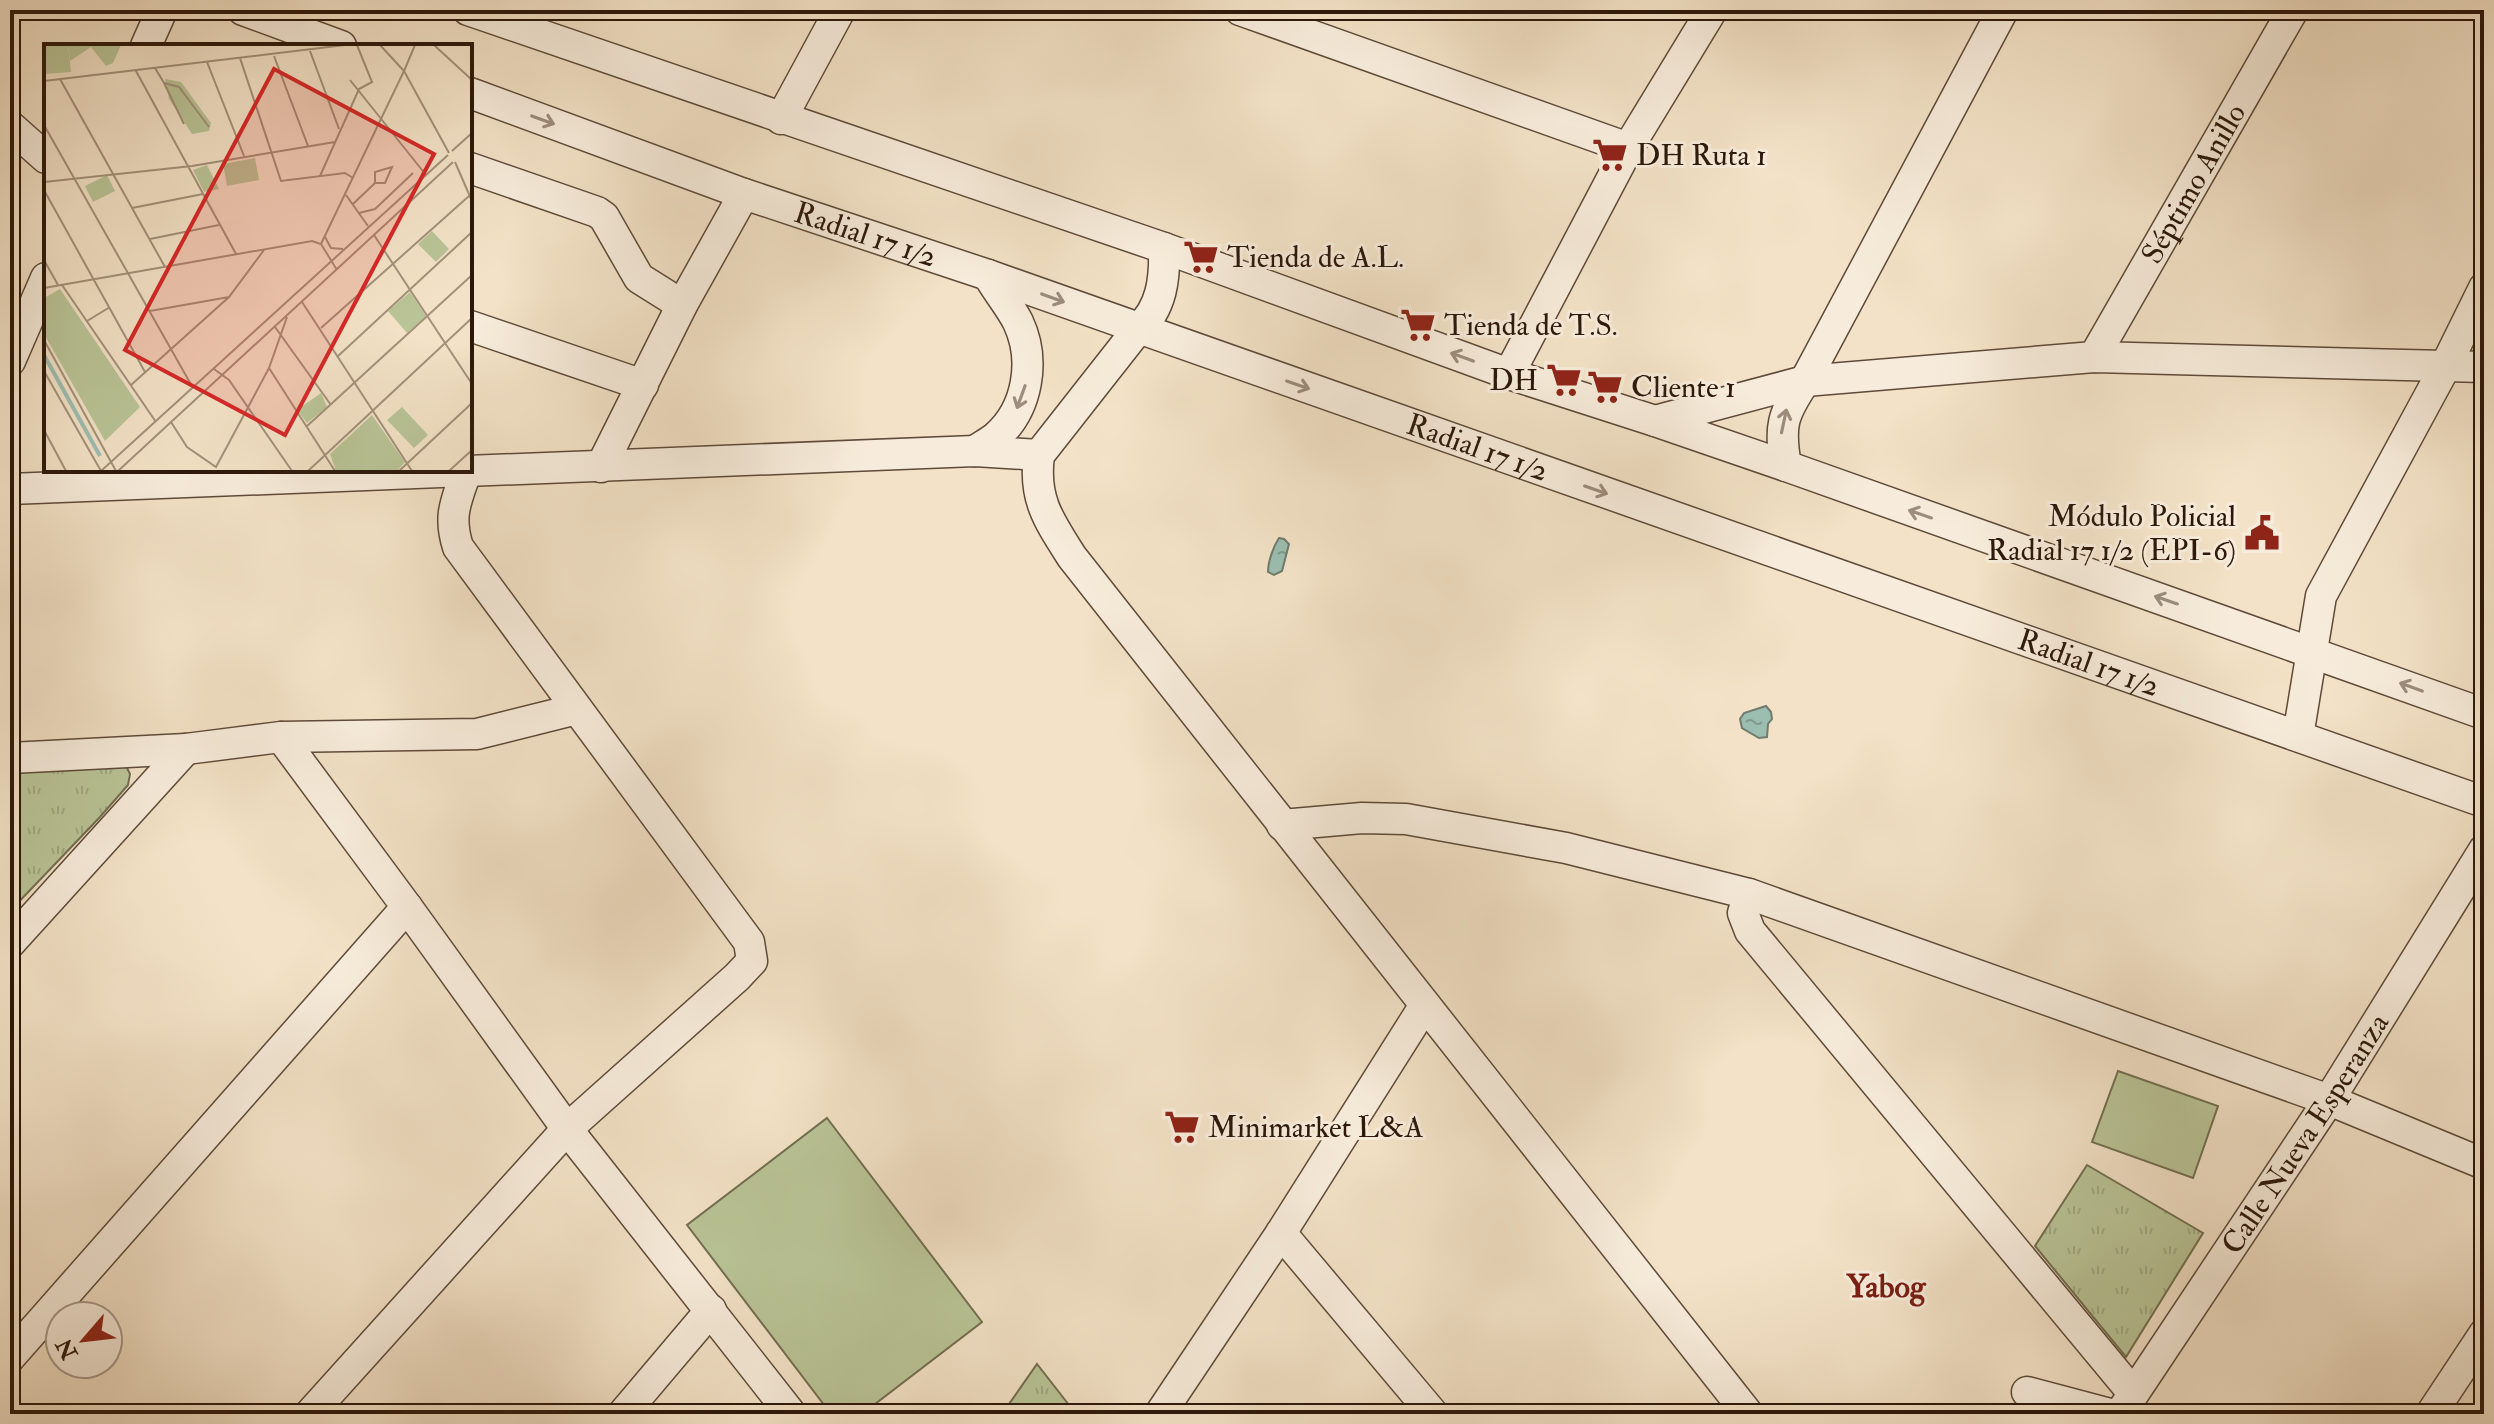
<svg xmlns="http://www.w3.org/2000/svg" width="2494" height="1424" viewBox="0 0 2494 1424" font-family="'IM FELL Double Pica',serif">
<style>
.grass{fill:url(#grass-tufts);stroke:#726e50;stroke-width:2}
.pitch{fill:#b9c497;stroke:#726e50;stroke-width:2}
.water{fill:url(#water-ripples);stroke:#6f7c6e;stroke-width:2}
.lines{fill:none;stroke-linecap:round;stroke-linejoin:round}
.minor-casing{stroke:#5e4a39;stroke-width:33}
.minor{stroke:#f7ecdb;stroke-width:30}
.oneway{stroke:#9c8d7d}
.labels{text-anchor:middle;dominant-baseline:central;stroke-width:6;stroke-linejoin:round;paint-order:stroke}
.poi-label{font-size:30px;fill:#2c180a;stroke:#f7ecdb;text-anchor:start}
.street-label{font-size:30px;fill:#2c180a;stroke:#f7ecdb}
.neighbourhood-label{font-size:32px;font-weight:bold;fill:#7a1f14;stroke:#f7ecdb}
.inset-river{fill:none;stroke:#9cbeb1;stroke-width:4}
.inset-road{fill:none;stroke:#a3917b;stroke-width:2}
.view{fill:#d62828;fill-opacity:0.15;stroke:#d62828;stroke-width:4}
.inset-edge{fill:none;stroke:#2c180a;stroke-width:4}
</style>
<defs>
<pattern id="grass-tufts" width="24" height="20" patternUnits="userSpaceOnUse" patternTransform="scale(2)"><rect width="24" height="20" fill="#b9c497"/><path d="M3 7l-1-3M5 7V3M7 7l1-3M15 17l-1-3M17 17v-4M19 17l1-3" fill="none" stroke="#9fa881"/></pattern>
<pattern id="water-ripples" width="26" height="14" patternUnits="userSpaceOnUse" patternTransform="scale(2)"><rect width="26" height="14" fill="#9cbeb1"/><path d="M2 4q2-2 4 0t4 0M15 11q2-2 4 0t4 0" fill="none" stroke="#7f998e"/></pattern>
</defs>
<rect width="100%" height="100%" fill="#f3e2c7"/>
<filter id="stains"><feTurbulence type="fractalNoise" baseFrequency=".0025" numOctaves="4"/><feColorMatrix values="0 0 0 0 .2 0 0 0 0 .09 0 0 0 0 .02 0 0 0 .5 -.17"/></filter>
<radialGradient id="worn" r=".72"><stop offset=".6" stop-color="#630" stop-opacity="0"/><stop offset="1" stop-color="#630" stop-opacity=".3"/></radialGradient>
<g class="grass">
<polygon points="10,762 125,764 130,774 128,785 100,817 12,909 10,905"/>
<polygon points="2087,1165 2203,1233 2126,1357 2035,1246"/>
<polygon points="1037,1364 1076,1414 1002,1414"/>
</g>
<g class="pitch">
<polygon points="2118,1071 2218,1106 2193,1178 2092,1142"/>
<polygon points="827,1118 982,1322 862,1414 831,1414 687,1225"/>
</g>
<g class="water">
<path d="M 1279,538 L 1284,539 L 1289,544 L 1282,571 L 1274,575 L 1268,572 C 1268,562 1273,547 1279,538 Z"/>
<polygon points="1766,706 1771,712 1772,719 1768,724 1767,737 1759,738 1742,728 1740,719 1744,713"/>
</g>
<g class="lines">
<g class="minor-casing">
<g id="minor">
<polyline points="243,10 341,46"/>
<polyline points="468,10 1164,248 1509,374 1655,421 1786,466 2484,714"/>
<polyline points="1240,10 1628,148"/>
<polyline points="146,46 162,10"/>
<path id="s1" d="M 470,93 L 744,194 L 988,275 L 2484,802"/>
<polyline points="781,119 840,10"/>
<polyline points="10,126 46,158"/>
<polyline points="470,168 597,212 604,217 639,278 682,305"/>
<path d="M 1164,248 C 1165,278 1162,309 1138,329 L 1039,455 C 1033,499 1049,521 1072,557 L 1748,1414"/>
<polyline points="470,326 643,385"/>
<path id="s2" d="M 2094,357 L 2293,10"/>
<polyline points="10,361 46,278"/>
<polyline points="1509,374 1628,148 1712,10"/>
<polyline points="1655,421 1805,381 2094,357 2484,367"/>
<path d="M 975,451 C 982,446 990,442 996,437 C 1028,409 1036,360 1018,322 C 1010,306 997,291 988,275"/>
<path d="M 1786,466 C 1779,426 1782,415 1805,381 L 2003,10"/>
<polyline points="601,467 682,305 744,194"/>
<polyline points="10,489 975,451 1039,455"/>
<polyline points="2298,736 2321,596 2445,367 2484,288"/>
<polyline points="281,737 407,907 567,1129 791,1414"/>
<polyline points="10,758 186,749 281,737 477,734 577,709"/>
<polyline points="1282,825 1362,818 1406,819 1566,848 1749,894 2329,1100 2484,1164"/>
<polyline points="1749,894 1743,913 1750,931 2133,1393"/>
<polyline points="10,943 186,749"/>
<polyline points="1281,1233 1433,1414"/>
<polyline points="10,1357 407,907"/>
<polyline points="2027,1392 2110,1414"/>
<path d="M 310,1414 L 567,1129 L 737,977 L 752,961 L 749,942 L 458,547 C 448,515 456,502 466,472"/>
<polyline points="623,1414 711,1310"/>
<polyline points="1160,1414 1281,1233 1425,1005"/>
<path id="s3" d="M 2120,1414 L 2329,1100 L 2484,850"/>
<polyline points="2431,1414 2484,1334"/>
</g>
</g>
<use href="#minor" class="minor"/>
</g>
<defs><path id="oneway-shaft" d="M-6 0H5M1.5-3L5.5 0L1.5 3" fill="none" stroke-width="1.6" stroke-linecap="round" stroke-linejoin="round" transform="scale(2)"/></defs>
<g class="oneway">
<use href="#oneway-shaft" transform="translate(543 120) rotate(20)"/>
<use href="#oneway-shaft" transform="translate(1053 298) rotate(20)"/>
<use href="#oneway-shaft" transform="translate(1462 357) rotate(-160)"/>
<use href="#oneway-shaft" transform="translate(1298 385) rotate(19)"/>
<use href="#oneway-shaft" transform="translate(1021 397) rotate(110)"/>
<use href="#oneway-shaft" transform="translate(1784 421) rotate(-78)"/>
<use href="#oneway-shaft" transform="translate(1596 490) rotate(19)"/>
<use href="#oneway-shaft" transform="translate(1920 514) rotate(-161)"/>
<use href="#oneway-shaft" transform="translate(2166 600) rotate(-161)"/>
<use href="#oneway-shaft" transform="translate(2411 687) rotate(-160)"/>
</g>
<defs>
<g id="supermarket-bare" transform="scale(2.76)"><path d="M-6-5.5h2.5l.6 2H6L4.5 2H-2.5L-4.4-4H-6ZM-1.5 3.2a1.3 1.3 0 1 0 .1 0ZM3 3.2a1.3 1.3 0 1 0 .1 0Z" fill="#8f2418" stroke="#f7ecdb" stroke-width="2.5" paint-order="stroke"/></g>
<g id="civic-bare" transform="scale(2.76)"><path d="M-.6-6.5H3V-4.5H.6V-3L4-1V1h2V6H-6V1h2V-1L-.6-3ZM-1.2 2.5V6h2.4V2.5Z" fill="#8f2418" stroke="#f7ecdb" stroke-width="2.5" paint-order="stroke"/></g>
</defs>
<g fill-rule="evenodd">
<use href="#supermarket-bare" x="1610" y="155"/>
<use href="#supermarket-bare" x="1201" y="257"/>
<use href="#supermarket-bare" x="1418" y="325"/>
<use href="#supermarket-bare" x="1564" y="380"/>
<use href="#supermarket-bare" x="1605" y="387"/>
<use href="#civic-bare" x="2262" y="533"/>
<use href="#supermarket-bare" x="1182" y="1127"/>
</g>
<g class="labels">
<g class="poi-label">
<text x="1636" y="155">DH Ruta 1</text>
<text x="1227" y="257">Tienda de A.L.</text>
<text x="1444" y="325">Tienda de T.S.</text>
<text x="1538" y="380" text-anchor="end">DH</text>
<text x="1631" y="387">Cliente 1</text>
<text x="2236" y="516" text-anchor="end">Módulo Policial<tspan x="2236" dy="34">Radial 17 1/2 (EPI-6)</tspan></text>
<text x="1208" y="1127">Minimarket L&amp;A</text>
</g>
<g class="street-label">
<text stroke="none"><textPath href="#s2" startOffset="200">Séptimo Anillo</textPath></text>
<text stroke="none"><textPath href="#s1" startOffset="420">Radial 17 1/2</textPath></text>
<text stroke="none"><textPath href="#s1" startOffset="1068">Radial 17 1/2</textPath></text>
<text stroke="none"><textPath href="#s1" startOffset="1716">Radial 17 1/2</textPath></text>
<text stroke="none"><textPath href="#s3" startOffset="336">Calle Nueva Esperanza</textPath></text>
</g>
<g class="neighbourhood-label">
<text x="1886" y="1287">Yabog</text>
</g>
</g>
<g transform="translate(44 44)">
<rect width="428" height="428" fill="#f3e2c7"/>
<path d="M 121,35 L 137,38 L 167,79 L 165,87 L 148,90 L 125,55 ZM 163,121 L 175,145 L 160,148 L 149,126 ZM 366,248 L 382,272 L 363,289 L 344,267 ZM 277,349 L 283,363 L 263,379 L 253,366 ZM 328,371 L 361,418 L 353,427 L 292,427 L 286,410 Z" fill="#b9c497"/>
<path d="M 24,1 L 77,1 L 69,19 L 62,22 L 47,3 L 26,17 Z" fill="#b9c497"/>
<path d="M 16,245 L 96,363 L 61,397 L 0,290 L 0,254 Z" fill="#b9c497"/>
<path d="M 0,1 L 24,1 L 27,28 L 0,30 ZM 211,114 L 215,136 L 183,142 L 179,120 ZM 63,131 L 71,147 L 49,158 L 41,142 ZM 388,187 L 405,205 L 392,218 L 374,200 ZM 358,363 L 384,391 L 370,404 L 343,376 Z" fill="#b9c497"/>
<path class="inset-river" d="M 0,311 L 56,412"/>
<path class="inset-road" d="M 371,1 L 360,27 L 405,109M 390,1 L 428,36M 266,7 L 295,85M 230,12 L 264,102M 196,14 L 237,137 L 301,129 L 309,134M 163,18 L 200,112M 111,24 L 120,39 L 135,43 L 165,83M 92,27 L 192,210M 16,35 L 121,223M 306,36 L 382,131M 0,37 L 301,1M 120,39 L 140,80M 0,81 L 149,344M 408,107 L 428,89M 411,118 L 428,157M 276,132 L 315,45 L 328,38 L 313,1M 0,138 L 148,122 L 291,98M 0,146 L 101,328M 302,151 L 324,182M 309,160 L 331,139 L 331,128 L 348,123 L 341,139 L 331,139M 88,164 L 159,150M 315,169 L 331,165 L 369,129M 330,191 L 428,340M 281,193 L 287,204 L 299,205M 106,195 L 175,181M 277,200 L 360,27 L 336,1M 0,216 L 14,241M 18,241 L 112,378M 0,244 L 268,197 L 277,200 L 293,226M 258,258 L 368,427M 106,267 L 185,253M 43,277 L 66,263M 231,283 L 287,361M 277,284 L 425,152M 0,296 L 72,427M 293,313 L 428,188M 225,324 L 291,427M 170,325 L 185,336 L 248,427M 0,327 L 57,427M 87,341 L 185,253 L 220,206M 127,378 L 143,403 L 172,423 L 225,324 L 243,273M 262,383 L 428,231M 0,386 L 22,427M 57,427 L 404,111M 74,427 L 409,118M 264,427 L 428,274M 355,427 L 428,359M 405,427 L 428,406"/>
<path class="view" d="M 230,25 L 390,110 L 241,391 L 81,306 Z"/>
<rect width="428" height="428" class="inset-edge"/>
</g>
<rect width="2494" height="1424" fill="none" stroke="#f3e2c7" stroke-width="40"/>
<rect x="12" y="12" width="2470" height="1400" fill="none" stroke="#2c180a" stroke-width="4"/>
<rect x="20" y="20" width="2454" height="1384" fill="none" stroke="#2c180a" stroke-width="2"/>
<g transform="translate(84 1340) rotate(242)"><circle r="38" fill="#f7ecdb" stroke="#a69787" stroke-width="2"/>
<path d="M0-6L14 30L0 20L-14 30Z" fill="#8f2418"/>
<text y="-12" font-size="22" font-weight="bold" text-anchor="middle" fill="#2c180a">N</text>
</g>
<rect width="100%" height="100%" filter="url(#stains)"/>
<rect width="100%" height="100%" fill="url(#worn)"/>
</svg>
